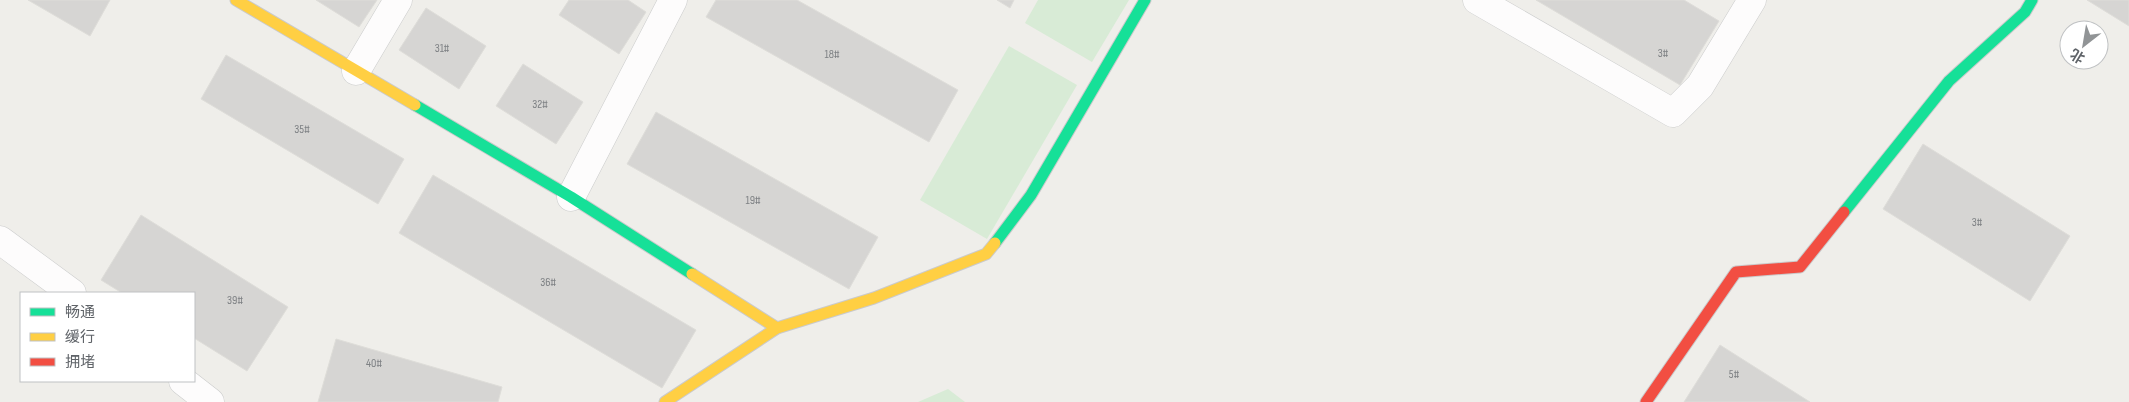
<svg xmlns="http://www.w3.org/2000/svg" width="2129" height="402" viewBox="0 0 2129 402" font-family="'Sofia Sans Condensed','Noto Sans SC',sans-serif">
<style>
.green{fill:#d8ebd6}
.building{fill:#d6d5d3;stroke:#deddd9}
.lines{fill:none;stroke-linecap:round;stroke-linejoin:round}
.street-casing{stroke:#cbcccc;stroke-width:29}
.fast-casing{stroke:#cacacb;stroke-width:13}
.slow-casing{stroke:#cacacb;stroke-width:13}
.jam-casing{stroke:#cacacb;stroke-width:13}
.street{stroke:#fdfcfc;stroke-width:28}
.fast{stroke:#16e098;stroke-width:11}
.slow{stroke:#ffcf43;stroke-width:11}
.jam{stroke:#f24e42;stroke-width:11}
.labels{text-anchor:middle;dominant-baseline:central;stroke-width:5;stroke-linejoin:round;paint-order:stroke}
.number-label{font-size:12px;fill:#7e8184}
</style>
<rect width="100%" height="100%" fill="#efeeea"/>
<g class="green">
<polygon points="1038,0 1129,0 1092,62 1025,23"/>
<polygon points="1009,46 1077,85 987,239 920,200"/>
<polygon points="948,389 965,402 918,402"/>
</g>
<g class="building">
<polygon points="28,0 110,0 90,36"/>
<polygon points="316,0 377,0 359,27"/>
<polygon points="569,0 628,0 646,12 619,54 559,15"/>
<polygon points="716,0 797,0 958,90 929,142 706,17"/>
<polygon points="997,0 1014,0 1010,8"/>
<polygon points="1536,0 1684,0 1719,21 1680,85"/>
<polygon points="2087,0 2129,0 2129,26"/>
<polygon points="426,8 486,46 459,89 399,50"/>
<polygon points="226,55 404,159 378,204 201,99"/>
<polygon points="523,64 583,102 556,144 496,106"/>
<polygon points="656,112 878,237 849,289 627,164"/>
<polygon points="1923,144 2070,236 2030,301 1883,209"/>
<polygon points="433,175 696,330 662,388 399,233"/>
<polygon points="141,215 288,307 247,371 194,338 194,293 122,293 101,280"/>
<polygon points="336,339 502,387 498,402 318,402"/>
<polygon points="1720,345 1810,402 1684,402"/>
</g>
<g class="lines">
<g class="street-casing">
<g id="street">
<polyline points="1477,0 1673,113 1700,86 1752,0"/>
<polyline points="356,71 398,0"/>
<polyline points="571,197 673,0"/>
<polyline points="0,240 72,293"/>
<polyline points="183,381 210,402"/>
</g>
</g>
<g class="fast-casing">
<g id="fast">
<polyline points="415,105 571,197 692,274"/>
<polyline points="1844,212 1949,81 2025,12 2032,0"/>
<polyline points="995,243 1031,195 1145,0"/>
</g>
</g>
<g class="slow-casing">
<g id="slow">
<polyline points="236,0 415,105"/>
<polyline points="692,274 777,328"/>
<polyline points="665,402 777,328 874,298 986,254 995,243"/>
</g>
</g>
<g class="jam-casing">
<polyline id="jam" points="1646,402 1736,272 1800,267 1844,212"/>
</g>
<use href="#street" class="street"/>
<use href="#fast" class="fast"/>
<use href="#slow" class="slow"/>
<use href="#jam" class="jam"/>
</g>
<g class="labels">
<g class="number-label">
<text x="442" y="48">31#</text>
<text x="1663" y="53">3#</text>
<text x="832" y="54">18#</text>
<text x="540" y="104">32#</text>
<text x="302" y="129">35#</text>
<text x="753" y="200">19#</text>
<text x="1977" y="222">3#</text>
<text x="548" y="282">36#</text>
<text x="235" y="300">39#</text>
<text x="374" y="363">40#</text>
<text x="1734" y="374">5#</text>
</g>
</g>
<rect x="20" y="292" width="175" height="90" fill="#ffffff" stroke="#bfc1c3"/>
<rect x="30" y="308" width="25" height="8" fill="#16e098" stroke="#bfc1c3"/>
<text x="65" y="317" font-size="15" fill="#5f6368">畅通</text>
<rect x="30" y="333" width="25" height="8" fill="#ffcf43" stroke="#bfc1c3"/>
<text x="65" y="342" font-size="15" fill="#5f6368">缓行</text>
<rect x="30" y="358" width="25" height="8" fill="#f24e42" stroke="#bfc1c3"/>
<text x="65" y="367" font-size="15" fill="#5f6368">拥堵</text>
<g transform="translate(2084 45) rotate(211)"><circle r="24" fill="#ffffff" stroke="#bfc1c3"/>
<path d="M0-4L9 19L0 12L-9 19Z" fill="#919496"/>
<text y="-8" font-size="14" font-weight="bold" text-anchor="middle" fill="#5f6368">北</text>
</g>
</svg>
